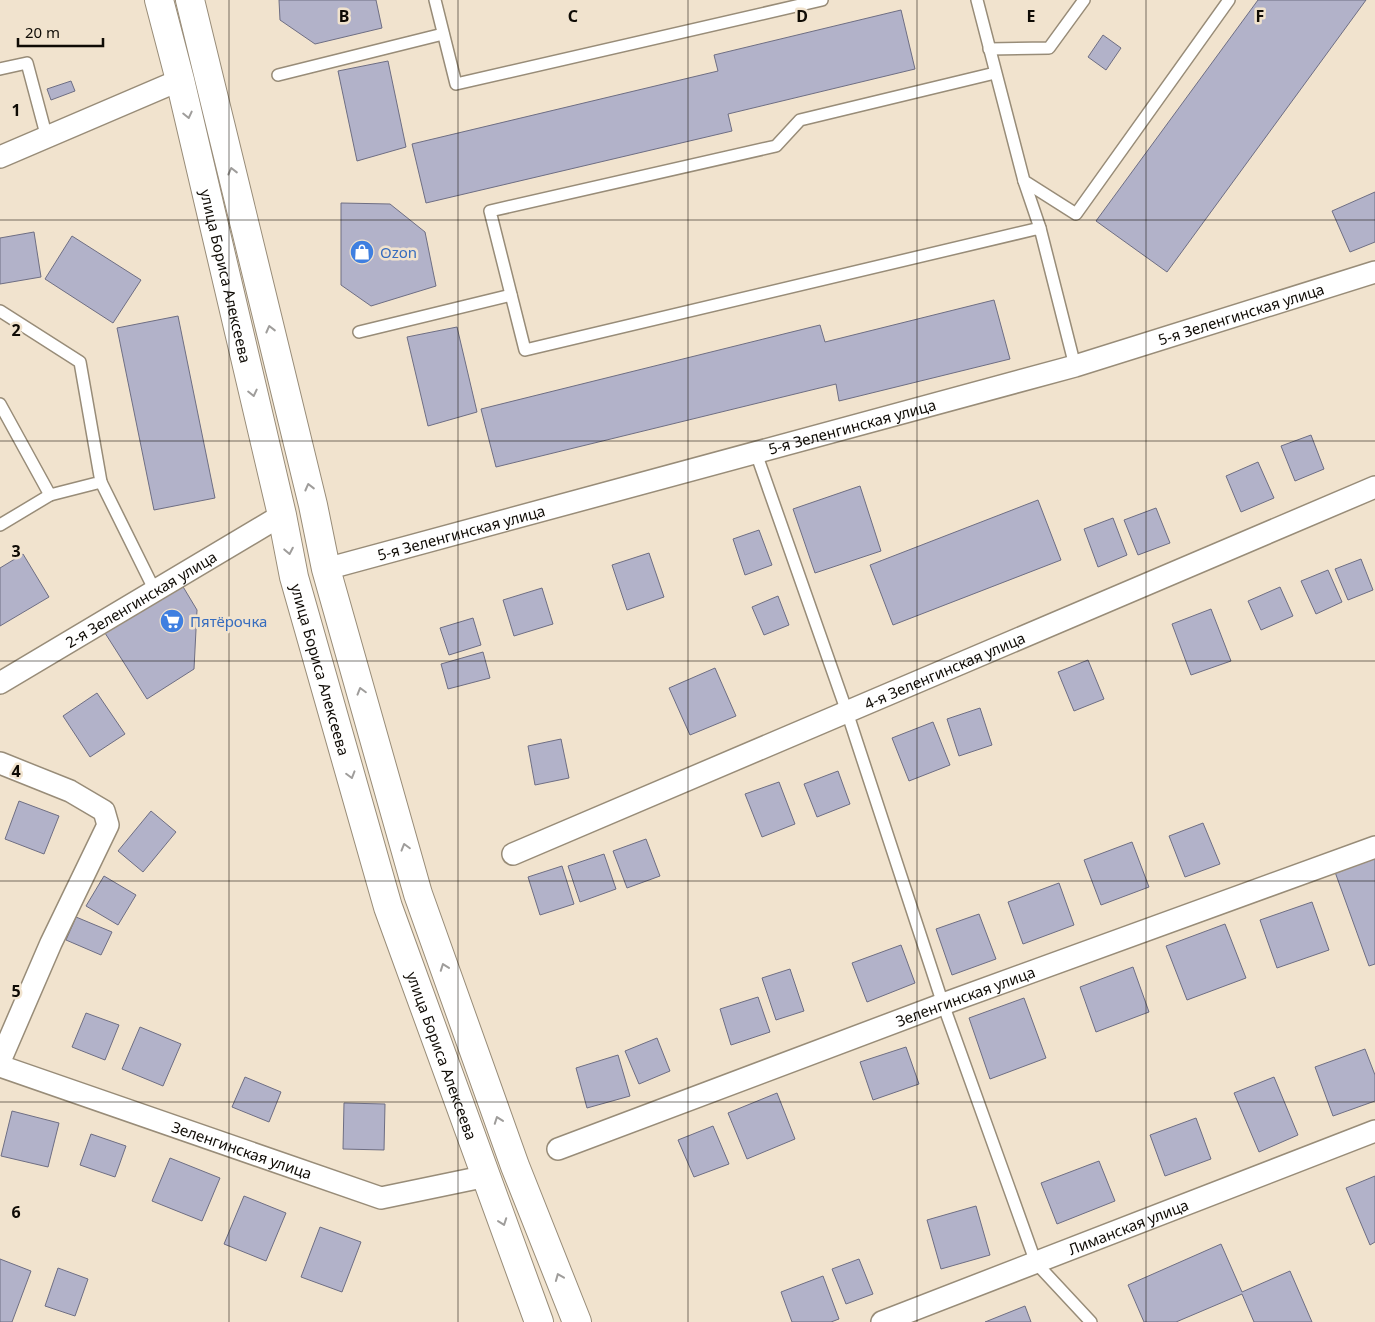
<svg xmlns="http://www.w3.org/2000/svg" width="1375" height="1322" viewBox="0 0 1375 1322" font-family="'Noto Sans',sans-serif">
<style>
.building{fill:#b2b2c9;stroke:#6e6e83}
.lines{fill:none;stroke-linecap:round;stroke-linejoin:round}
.lane-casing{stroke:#988c78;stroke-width:14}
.street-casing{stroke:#988c78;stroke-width:24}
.secondary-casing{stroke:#988c78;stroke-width:30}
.lane{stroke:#fff;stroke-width:11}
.street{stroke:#fff;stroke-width:21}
.secondary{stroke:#fff;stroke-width:28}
.oneway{stroke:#9f9d9b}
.grid{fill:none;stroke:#0f0b05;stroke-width:1;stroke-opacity:0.55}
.labels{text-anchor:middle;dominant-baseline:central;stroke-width:5;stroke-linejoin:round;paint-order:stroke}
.shop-label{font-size:15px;fill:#366cbe;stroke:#f1e3ce;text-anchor:start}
.street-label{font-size:15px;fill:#0f0b05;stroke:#f1e3ce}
.grid-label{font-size:16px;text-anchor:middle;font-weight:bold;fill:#0f0b05;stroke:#f1e3ce;stroke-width:5;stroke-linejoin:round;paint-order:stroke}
</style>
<rect width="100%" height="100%" fill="#f1e3ce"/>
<g class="building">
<polygon points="279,0 376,0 382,28 315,44 280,20"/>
<polygon points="1258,0 1366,0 1167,272 1096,221"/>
<polygon points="901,10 915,69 728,114 732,131 426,203 412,144 718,71 714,55"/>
<polygon points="1103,35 1121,48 1106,70 1088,57"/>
<polygon points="388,61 406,147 357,161 338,71"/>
<polygon points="71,81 75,91 51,100 47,89"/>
<polygon points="1375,192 1375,242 1350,252 1332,211"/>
<polygon points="341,203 390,204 425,232 436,286 371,306 341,285"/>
<polygon points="34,232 41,277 0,284 0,238"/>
<polygon points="72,236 141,280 113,323 45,279"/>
<polygon points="994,300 1010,359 839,401 836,384 496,467 481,409 820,325 825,342"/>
<polygon points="178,316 215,498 154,510 117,328"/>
<polygon points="457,327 477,412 428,426 407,337"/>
<polygon points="1311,435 1324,469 1295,481 1281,446"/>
<polygon points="1258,462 1274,498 1241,512 1226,476"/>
<polygon points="860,486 881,551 815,573 793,509"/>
<polygon points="1038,500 1061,560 893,625 870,565"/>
<polygon points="1156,508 1170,543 1138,555 1124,520"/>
<polygon points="1113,518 1127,555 1098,567 1084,529"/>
<polygon points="759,530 772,565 745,575 733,539"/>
<polygon points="649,553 664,597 627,610 612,565"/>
<polygon points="23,554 49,597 0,626 0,568"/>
<polygon points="1361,559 1373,590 1348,600 1335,569"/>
<polygon points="1328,570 1342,602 1316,614 1301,581"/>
<polygon points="182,585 197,610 194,669 147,699 105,633"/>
<polygon points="1280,587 1293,616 1261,630 1248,601"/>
<polygon points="542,588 553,624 514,636 503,600"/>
<polygon points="778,596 789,625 764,635 752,607"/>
<polygon points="1211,609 1231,661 1191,675 1172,624"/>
<polygon points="473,618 481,645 449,655 440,628"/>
<polygon points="483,652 490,678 448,689 441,664"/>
<polygon points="1088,660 1104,699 1074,711 1058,672"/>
<polygon points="715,668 736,716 690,735 669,688"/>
<polygon points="97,693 125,734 90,757 63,716"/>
<polygon points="980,708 992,745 959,756 947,719"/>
<polygon points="933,722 950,765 909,781 892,738"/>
<polygon points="561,739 569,778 535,785 528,746"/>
<polygon points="838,771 850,804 817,817 804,784"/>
<polygon points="779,782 795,824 762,837 745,794"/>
<polygon points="19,801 59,816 44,854 5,839"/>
<polygon points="151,811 176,832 143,872 118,851"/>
<polygon points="1203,823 1220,864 1185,877 1169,836"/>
<polygon points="646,839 660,876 627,888 613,851"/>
<polygon points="1132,842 1149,887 1101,905 1084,860"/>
<polygon points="604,854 616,889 580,902 568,866"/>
<polygon points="1375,858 1375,964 1369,966 1335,872"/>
<polygon points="562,866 574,904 540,915 528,877"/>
<polygon points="104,876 136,895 118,925 86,906"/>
<polygon points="1059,883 1074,925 1023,944 1008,902"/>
<polygon points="1312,902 1329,950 1277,968 1260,920"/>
<polygon points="979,914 996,959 952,975 936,929"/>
<polygon points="76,917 112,932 101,955 66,940"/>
<polygon points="1225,924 1246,978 1187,1000 1166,946"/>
<polygon points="901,945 915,983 867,1002 852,963"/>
<polygon points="1133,967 1149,1012 1096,1032 1080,987"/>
<polygon points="790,969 804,1011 776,1020 762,978"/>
<polygon points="758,997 770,1032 731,1045 720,1009"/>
<polygon points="1024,998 1046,1058 990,1079 969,1018"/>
<polygon points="86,1013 119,1025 105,1060 72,1047"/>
<polygon points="140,1027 181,1044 163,1086 122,1069"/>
<polygon points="657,1038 670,1071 639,1084 625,1051"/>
<polygon points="906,1047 919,1084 873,1100 860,1062"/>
<polygon points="1365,1049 1375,1075 1375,1101 1333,1116 1315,1067"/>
<polygon points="618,1055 630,1096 587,1108 576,1068"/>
<polygon points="245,1077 281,1092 269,1122 232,1107"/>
<polygon points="1274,1077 1298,1135 1259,1152 1234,1093"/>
<polygon points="777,1093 795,1139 747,1159 728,1113"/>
<polygon points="344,1103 385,1104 384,1150 343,1149"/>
<polygon points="12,1111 59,1123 48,1167 1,1156"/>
<polygon points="1196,1118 1211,1159 1165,1176 1150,1135"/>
<polygon points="713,1126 729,1164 694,1177 678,1140"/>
<polygon points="91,1134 126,1146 115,1177 80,1165"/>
<polygon points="170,1158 220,1178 202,1221 152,1201"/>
<polygon points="1099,1161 1115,1201 1057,1224 1041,1183"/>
<polygon points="1375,1176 1375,1242 1370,1245 1346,1188"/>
<polygon points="244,1196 286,1213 266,1261 224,1244"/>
<polygon points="976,1206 990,1255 941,1269 927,1220"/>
<polygon points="320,1227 361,1242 342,1292 301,1277"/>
<polygon points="1221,1244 1242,1292 1290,1271 1312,1322 1254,1322 1242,1294 1176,1322 1144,1322 1128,1285"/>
<polygon points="0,1259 31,1271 12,1322 0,1322"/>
<polygon points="859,1259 873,1294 846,1304 832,1269"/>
<polygon points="58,1268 88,1279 75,1316 45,1306"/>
<polygon points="823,1276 839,1319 831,1322 792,1322 781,1292"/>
<polygon points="1025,1306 1031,1322 985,1322"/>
</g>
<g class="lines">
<g class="lane-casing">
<g id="lane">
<polyline points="435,0 456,84 822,0"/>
<polyline points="977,0 1024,181 1076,214 1229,0"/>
<polyline points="989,49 1049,48 1084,0"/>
<polyline points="0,69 27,63 47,138"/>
<polyline points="995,73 800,120 776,146 490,211 525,350 1040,228 1075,366"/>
<polyline points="278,75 443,34"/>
<polyline points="1024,181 1040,228"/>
<polyline points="0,311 80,362 101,482 50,495 0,525"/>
<polyline points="359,332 511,295"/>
<polyline points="0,404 50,495"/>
<polyline points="756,453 847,712 943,1004 1036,1263 1091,1322"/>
<polyline points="101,482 155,591"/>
</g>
</g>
<g class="street-casing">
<g id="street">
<polyline points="0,157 180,80"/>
<path id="s1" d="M 326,569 L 1075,366 L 1375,272"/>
<path id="s2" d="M 0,683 L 282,515"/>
<polyline points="0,763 70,791 104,811 108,825 51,943 0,1061"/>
<path id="s3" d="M 513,854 L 1375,487"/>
<path id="s4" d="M 0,1066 L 381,1198 L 487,1176"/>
<path id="s5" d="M 558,1149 L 943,1004 L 1375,847"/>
<path id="s6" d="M 882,1322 L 1375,1131"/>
</g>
</g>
<g class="secondary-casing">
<g id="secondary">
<path id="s7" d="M 159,0 L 180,80 L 282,515 L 294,577 L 388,907 L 539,1322"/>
<polyline points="190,0 313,505 326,569 418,894 515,1166 577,1322"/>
</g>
</g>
<use href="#lane" class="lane"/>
<use href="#street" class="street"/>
<use href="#secondary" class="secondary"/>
</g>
<defs><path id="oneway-chevron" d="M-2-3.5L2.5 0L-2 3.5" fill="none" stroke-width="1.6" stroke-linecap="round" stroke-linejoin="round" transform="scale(1.25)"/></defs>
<g class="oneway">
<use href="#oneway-chevron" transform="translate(188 115) rotate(77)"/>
<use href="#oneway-chevron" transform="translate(232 171) rotate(-104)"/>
<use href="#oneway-chevron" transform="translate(270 329) rotate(-104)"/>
<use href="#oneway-chevron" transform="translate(253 393) rotate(77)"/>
<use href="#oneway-chevron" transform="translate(309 487) rotate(-104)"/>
<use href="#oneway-chevron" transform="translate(289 551) rotate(79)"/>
<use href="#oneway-chevron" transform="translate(361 691) rotate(-106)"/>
<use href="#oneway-chevron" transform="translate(351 775) rotate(74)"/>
<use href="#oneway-chevron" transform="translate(405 847) rotate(-106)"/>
<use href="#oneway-chevron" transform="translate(444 967) rotate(-110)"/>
<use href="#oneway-chevron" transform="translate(498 1120) rotate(-110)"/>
<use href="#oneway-chevron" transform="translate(503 1222) rotate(70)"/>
<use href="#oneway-chevron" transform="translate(559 1277) rotate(-112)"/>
</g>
<path class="grid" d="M 229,0 L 229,1322M 458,0 L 458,1322M 688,0 L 688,1322M 917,0 L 917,1322M 1146,0 L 1146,1322M 0,220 L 1375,220M 0,441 L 1375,441M 0,661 L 1375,661M 0,881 L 1375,881M 0,1102 L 1375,1102"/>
<defs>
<g id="shop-disc" transform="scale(1.25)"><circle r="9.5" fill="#3f7fe0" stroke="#f1e3ce"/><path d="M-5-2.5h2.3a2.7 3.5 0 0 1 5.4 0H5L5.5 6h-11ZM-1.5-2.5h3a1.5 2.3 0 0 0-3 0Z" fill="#fff"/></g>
<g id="supermarket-disc" transform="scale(1.25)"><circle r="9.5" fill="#3f7fe0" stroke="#f1e3ce"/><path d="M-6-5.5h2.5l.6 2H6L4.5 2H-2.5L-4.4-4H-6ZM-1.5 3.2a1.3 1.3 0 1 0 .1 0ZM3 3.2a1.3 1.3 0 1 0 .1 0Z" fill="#fff"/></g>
</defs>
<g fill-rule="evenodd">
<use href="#shop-disc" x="362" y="252"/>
<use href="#supermarket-disc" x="172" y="621"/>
</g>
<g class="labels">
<g class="shop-label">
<text x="380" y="252">Ozon</text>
<text x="190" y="621">Пятёрочка</text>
</g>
<g class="street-label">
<text stroke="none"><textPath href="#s7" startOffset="284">улица Бориса Алексеева</textPath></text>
<text stroke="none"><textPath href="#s1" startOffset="950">5-я Зеленгинская улица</textPath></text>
<text stroke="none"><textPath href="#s1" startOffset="545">5-я Зеленгинская улица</textPath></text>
<text stroke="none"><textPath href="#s1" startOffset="140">5-я Зеленгинская улица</textPath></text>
<text stroke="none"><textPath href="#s2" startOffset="164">2-я Зеленгинская улица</textPath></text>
<text stroke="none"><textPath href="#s7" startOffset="689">улица Бориса Алексеева</textPath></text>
<text stroke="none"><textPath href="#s3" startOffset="469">4-я Зеленгинская улица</textPath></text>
<text stroke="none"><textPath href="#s5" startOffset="435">Зеленгинская улица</textPath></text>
<text stroke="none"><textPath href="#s7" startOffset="1094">улица Бориса Алексеева</textPath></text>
<text stroke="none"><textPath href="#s4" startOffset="256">Зеленгинская улица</textPath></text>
<text stroke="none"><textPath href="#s6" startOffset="264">Лиманская улица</textPath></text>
</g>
</g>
<g class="grid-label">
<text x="344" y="22">B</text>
<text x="573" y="22">C</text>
<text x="802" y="22">D</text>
<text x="1031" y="22">E</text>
<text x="1260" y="22">F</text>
<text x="16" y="116">1</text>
<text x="16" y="336">2</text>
<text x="16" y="557">3</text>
<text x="16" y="777">4</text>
<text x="16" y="997">5</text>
<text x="16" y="1218">6</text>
</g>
<path d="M18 38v8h85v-8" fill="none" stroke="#0f0b05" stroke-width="2.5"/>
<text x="25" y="38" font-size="15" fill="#0f0b05" stroke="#f1e3ce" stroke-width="4" paint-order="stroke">20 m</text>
</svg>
